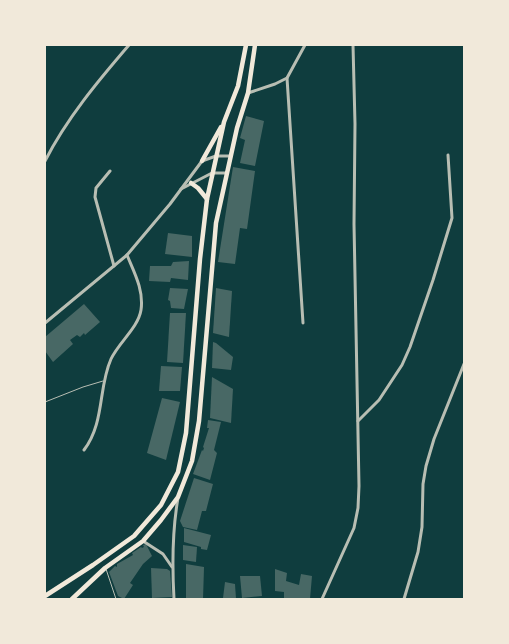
<svg xmlns="http://www.w3.org/2000/svg" width="509" height="644" viewBox="0 0 509 644" font-family="'Noto Sans',sans-serif">
<style>
.building{fill:#486865}
.lines{fill:none;stroke-linecap:round;stroke-linejoin:round}
.service{stroke:#b8beb3;stroke-width:1}
.minor{stroke:#b8beb3;stroke-width:3}
.secondary{stroke:#f1e9da;stroke-width:4.5}
</style>
<rect width="100%" height="100%" fill="#0f3d3e"/>
<g class="building">
<polygon points="246,116 264,121 255,166 240,163 245,140 240,138"/>
<polygon points="233,167 255,171 247,229 240,228 235,264 218,262"/>
<polygon points="168,233 192,236 192,257 165,254"/>
<polygon points="189,261 188,280 171,278 170,282 149,281 150,266 171,266 173,262"/>
<polygon points="170,288 188,289 184,309 171,308 170,301 168,300"/>
<polygon points="216,288 232,291 229,337 213,333"/>
<polygon points="84,304 100,322 85,335 84,333 80,337 77,335 70,340 73,344 53,362 45,351 45,337"/>
<polygon points="170,313 186,313 183,363 167,362"/>
<polygon points="213,342 216,343 233,357 231,370 212,368"/>
<polygon points="161,366 182,367 180,391 159,391"/>
<polygon points="212,377 233,389 231,423 210,418"/>
<polygon points="162,398 180,402 166,460 147,453"/>
<polygon points="208,420 221,422 214,450 217,453 210,480 193,474 202,450 203,451 204,448 203,447 209,428 207,428"/>
<polygon points="194,478 213,484 206,511 202,511 197,530 183,527 180,521"/>
<polygon points="184,528 211,535 207,550 201,549 201,547 184,542"/>
<polygon points="146,544 152,556 143,564 130,583 133,585 124,599 118,596 109,572 115,566 117,567 117,564 133,555 132,553 141,547 142,548 144,547 143,545"/>
<polygon points="183,545 197,547 196,562 183,560"/>
<polygon points="186,564 204,567 203,599 186,599"/>
<polygon points="151,568 167,569 170,571 172,597 152,598"/>
<polygon points="275,569 287,573 286,581 299,585 301,574 312,576 310,599 284,599 284,592 275,591"/>
<polygon points="240,576 260,576 262,596 242,598"/>
<polygon points="225,582 235,584 236,599 223,598"/>
</g>
<g class="lines">
<g class="service">
<polyline points="45,402 83,387 103,381"/>
<polyline points="106,569 116,599"/>
</g>
<g class="minor">
<polyline points="287,78 303,323"/>
<polyline points="248,93 275,84 287,78 305,45"/>
<path d="M 45,161 C 67,118 98,81 129,45"/>
<polyline points="110,171 96,188 95,197 114,266"/>
<polyline points="181,189 212,173 227,173"/>
<polyline points="45,323 127,255 170,204 202,161 216,156 231,156"/>
<polyline points="358,421 379,400 402,365 410,347 433,280 452,218 448,155"/>
<path d="M 84,450 C 105,422 98,388 111,359 C 119,342 138,328 141,310 C 144,290 134,272 127,255"/>
<polyline points="143,541 163,554 172,567"/>
<path d="M 174,599 C 172,564 172,532 178,498"/>
<polyline points="322,599 354,528 358,508 359,486 354,224 355,124 353,45"/>
<polyline points="404,599 418,552 422,527 423,484 426,466 434,439 464,364"/>
</g>
<g class="secondary">
<polyline points="202,161 221,127"/>
<polyline points="191,183 198,188 207,199"/>
<polyline points="45,596 93,565 134,536 161,505 178,472 186,433 200,259 207,199 224,122 238,86 246,45"/>
<polyline points="72,599 105,568 143,541 161,520 178,497 192,461 199,421 216,223 237,128 248,93 255,45"/>
</g>
</g>
<rect width="509" height="644" fill="none" stroke="#f1e9da" stroke-width="92"/>
</svg>
